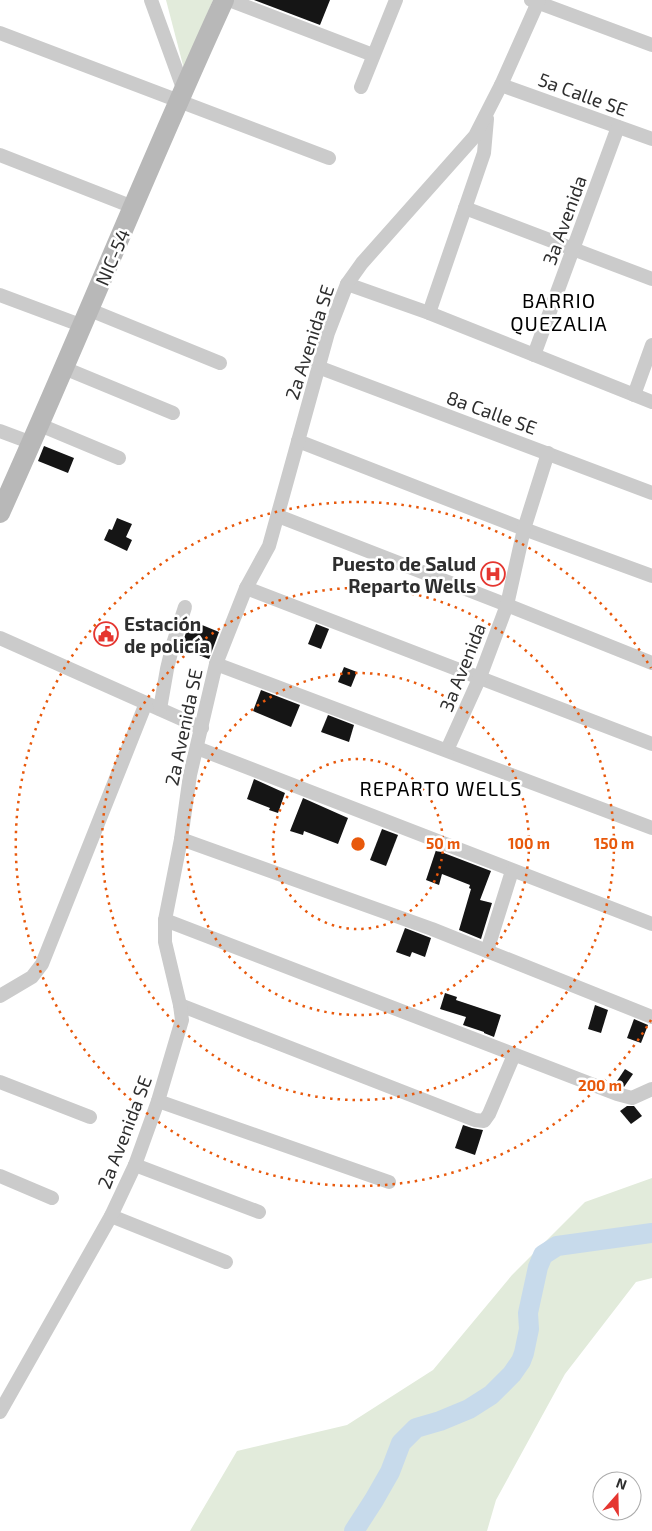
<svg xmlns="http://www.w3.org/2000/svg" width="652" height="1531" viewBox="0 0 652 1531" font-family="'Exo 2',sans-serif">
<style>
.green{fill:#e2ebdb}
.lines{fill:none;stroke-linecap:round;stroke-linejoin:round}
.river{stroke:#c7daeb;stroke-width:20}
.building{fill:#151515}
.minor{stroke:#cbcbcb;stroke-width:14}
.secondary{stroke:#b8b8b8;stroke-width:20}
.ring{fill:none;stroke:#e8590c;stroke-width:2.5;stroke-dasharray:2.5 5}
.labels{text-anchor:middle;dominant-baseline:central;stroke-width:5;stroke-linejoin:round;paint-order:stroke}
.street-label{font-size:19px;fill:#2e2e2e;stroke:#fff}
.poi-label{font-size:19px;font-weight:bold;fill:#2e2e2e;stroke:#fff;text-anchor:end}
.neighbourhood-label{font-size:20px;letter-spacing:1px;fill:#000;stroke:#fff}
.centre{fill:#e8590c;stroke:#fff;stroke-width:2.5}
.ring-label{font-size:15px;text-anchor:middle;font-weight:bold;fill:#e8590c;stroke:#fff;stroke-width:5;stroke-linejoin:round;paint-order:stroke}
</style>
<rect width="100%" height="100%" fill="#fff"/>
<g class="green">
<polygon points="166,0 213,0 184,69"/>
<polygon points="652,1178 652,1278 636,1282 565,1374 496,1500 487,1531 190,1531 237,1451 347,1425 433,1370 512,1275 585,1202"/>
</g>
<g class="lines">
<polyline class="river" points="354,1531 374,1500 390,1472 401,1443 416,1428 440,1421 469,1409 491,1395 512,1374 521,1361 524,1353 529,1329 528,1313 538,1267 543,1255 557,1246 652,1233"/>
</g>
<g class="building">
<polygon points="254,0 330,0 320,25"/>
<polygon points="44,446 74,458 68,473 38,461"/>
<polygon points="117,518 132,524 126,537 132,540 127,551 104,540 109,529 112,530"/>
<polygon points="190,620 219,632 209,659 181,648"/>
<polygon points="316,624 329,629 321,649 308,644"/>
<polygon points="344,667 357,672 351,687 338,682"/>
<polygon points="261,690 300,705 291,727 253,711"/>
<polygon points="328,715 354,725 349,742 321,732"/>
<polygon points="254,779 285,793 278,813 269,810 270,808 247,799"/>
<polygon points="303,798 348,818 338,844 304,831 303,835 290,831"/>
<polygon points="382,829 398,835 386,866 370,860"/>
<polygon points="436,850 491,871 480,900 492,903 481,939 459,930 471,889 469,888 470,885 442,874 439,885 426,880"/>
<polygon points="405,928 431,938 425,957 412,952 410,957 396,952"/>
<polygon points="445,993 457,997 456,1000 501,1015 494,1037 484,1033 484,1032 463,1025 466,1017 440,1009"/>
<polygon points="595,1005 608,1010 601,1033 588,1029"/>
<polygon points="634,1019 648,1025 641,1043 627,1038"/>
<polygon points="625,1069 633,1074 624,1087 617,1081"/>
<polygon points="627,1106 634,1106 642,1116 631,1124 620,1111"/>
<polygon points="463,1125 472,1128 483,1130 475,1155 455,1148"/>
</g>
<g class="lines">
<g class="minor">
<polyline points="151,0 183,88"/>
<polyline points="229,0 373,55"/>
<polyline points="531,0 652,45"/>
<polyline points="0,33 329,158"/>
<polyline points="501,85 652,139"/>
<polyline points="361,87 396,0"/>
<polyline points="0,155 133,207"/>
<polyline points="465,208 652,279"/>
<polyline points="347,284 429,313 652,402"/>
<polyline points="0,295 83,326"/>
<polyline points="90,310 220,363"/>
<polyline points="429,313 484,153 487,119"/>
<polyline points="534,355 618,127"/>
<polyline points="318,367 652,493"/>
<polyline points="64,368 173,413"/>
<polyline points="634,395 652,345"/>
<polyline points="40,425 119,458"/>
<polyline points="0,431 32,443"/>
<polyline points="298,441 524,529 652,576"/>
<polyline points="278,516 507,605 652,663"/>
<polyline points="246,588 652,744"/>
<polyline points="0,638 202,728"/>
<polyline points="216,664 652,828"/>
<polyline points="160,709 167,669 173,644 185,607"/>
<polyline points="197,748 652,924"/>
<polyline points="447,750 480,677 507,605 524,529 548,453"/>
<polyline points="181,839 432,929 652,1017"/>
<polyline points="165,920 617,1094 632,1098 652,1089"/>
<polyline points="487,951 512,871"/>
<polyline points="0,996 32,977 42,964 146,703"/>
<polyline points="180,1005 475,1120 484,1121 489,1114 514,1055"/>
<polyline points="0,1082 90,1117"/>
<polyline points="158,1101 389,1182"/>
<polyline points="135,1165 259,1212"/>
<polyline points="0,1176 52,1198"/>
<polyline points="111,1216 226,1262"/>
<polyline points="0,1412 111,1216 135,1165 158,1101 182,1020 180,1005 165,942 165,920 181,839 190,775 216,664 246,588 269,546 328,333 347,284 362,263 475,136 501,85 539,0"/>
</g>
<path class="secondary" d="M 0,513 C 77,343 146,170 224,0"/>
</g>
<g class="ring">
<circle cx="358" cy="844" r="85"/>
<circle cx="358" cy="844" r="171"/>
<circle cx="358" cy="844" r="256"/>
<path d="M651 1020A342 342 0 1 1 651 668"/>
</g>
<defs>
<g id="hospital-ring" transform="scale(1.25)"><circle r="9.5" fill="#fff" stroke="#e53630" stroke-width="1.5"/><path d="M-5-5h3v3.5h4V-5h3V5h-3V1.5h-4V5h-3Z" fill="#e53630"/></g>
<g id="civic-ring" transform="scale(1.25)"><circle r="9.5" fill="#fff" stroke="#e53630" stroke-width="1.5"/><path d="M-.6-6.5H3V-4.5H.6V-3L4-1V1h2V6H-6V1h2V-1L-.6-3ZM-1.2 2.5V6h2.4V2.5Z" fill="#e53630"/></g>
</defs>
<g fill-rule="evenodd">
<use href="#hospital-ring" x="493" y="574"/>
<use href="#civic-ring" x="106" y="634"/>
</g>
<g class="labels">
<g class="street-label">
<text transform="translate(583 94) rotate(20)">5a Calle SE</text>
<text transform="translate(564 220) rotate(-70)">3a Avenida</text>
<text transform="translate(112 257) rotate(-67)">NIC-54</text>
<text transform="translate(309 342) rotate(-72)">2a Avenida SE</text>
<text transform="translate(492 412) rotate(20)">8a Calle SE</text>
<text transform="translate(462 667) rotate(-68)">3a Avenida</text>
<text transform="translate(183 727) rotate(-78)">2a Avenida SE</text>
<text transform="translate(124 1132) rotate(-69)">2a Avenida SE</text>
</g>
<g class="poi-label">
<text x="476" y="563">Puesto de Salud<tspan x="476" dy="22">Reparto Wells</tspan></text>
<text x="124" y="623" text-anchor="start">Estación<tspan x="124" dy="22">de policía</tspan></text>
</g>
<g class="neighbourhood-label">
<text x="559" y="300">BARRIO<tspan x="559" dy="23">QUEZALIA</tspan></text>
<text x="441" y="788">REPARTO WELLS</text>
</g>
</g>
<circle cx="358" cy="844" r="8" class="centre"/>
<g class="ring-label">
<text x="443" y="849">50 m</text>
<text x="529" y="849">100 m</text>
<text x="614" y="849">150 m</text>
<text x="600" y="1091">200 m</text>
</g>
<g transform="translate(617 1496) rotate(20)"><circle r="24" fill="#ffffff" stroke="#ababab"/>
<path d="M0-4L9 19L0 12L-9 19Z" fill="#e53630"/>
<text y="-8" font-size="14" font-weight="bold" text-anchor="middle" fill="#2e2e2e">N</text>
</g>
</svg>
